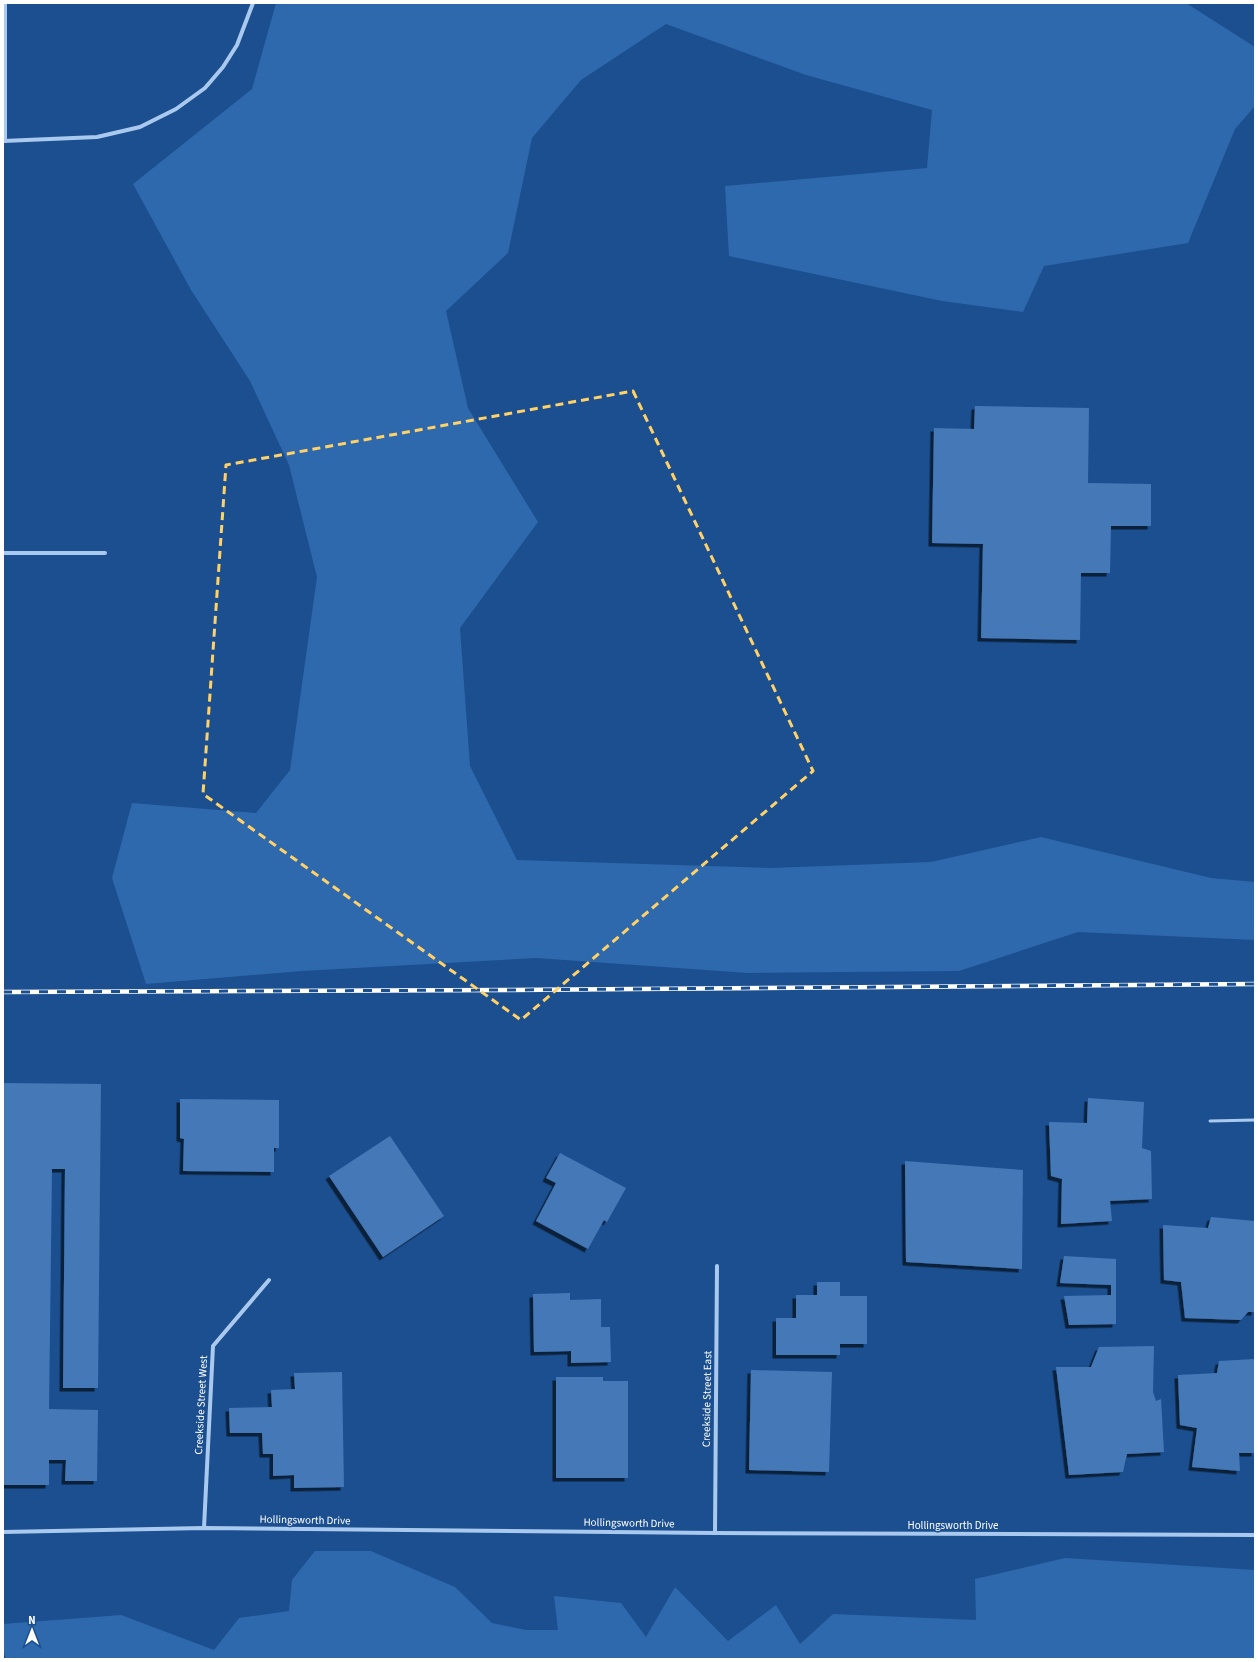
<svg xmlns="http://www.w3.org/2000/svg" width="1258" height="1662" viewBox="0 0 1258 1662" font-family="'Source Sans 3',sans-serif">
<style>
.green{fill:#2e69ad}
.building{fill:#4478b7;filter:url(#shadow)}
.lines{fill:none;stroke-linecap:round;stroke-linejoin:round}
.lane{stroke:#a9c9ee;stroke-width:3}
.street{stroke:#a9c9ee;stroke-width:4}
.rail-casing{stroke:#fff;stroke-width:4.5}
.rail{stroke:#1b4f8f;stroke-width:3;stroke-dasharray:9;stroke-linecap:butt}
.marked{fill:none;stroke:#ffd166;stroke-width:3;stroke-dasharray:8 5;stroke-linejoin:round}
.labels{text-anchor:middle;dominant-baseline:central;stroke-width:3;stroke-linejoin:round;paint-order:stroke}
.street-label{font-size:11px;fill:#fff;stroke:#1b4f8f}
</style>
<defs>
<filter id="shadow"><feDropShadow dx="-3.5" dy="3.5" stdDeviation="0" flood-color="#0009"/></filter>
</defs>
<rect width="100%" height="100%" fill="#1b4f8f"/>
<g class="green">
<polygon points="276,3 1186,3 1255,47 1255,106 1235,129 1188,243 1044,266 1023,312 942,301 729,256 725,186 927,168 932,110 806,75 666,24 581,80 532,138 508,253 446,311 468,408 538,522 460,628 470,766 517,860 771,868 931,862 1041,837 1211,878 1255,882 1255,940 1078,932 959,971 748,973 536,958 302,971 146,984 112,878 132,803 256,813 290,770 317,577 289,465 250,381 191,290 133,184 252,89"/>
<polygon points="315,1551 371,1551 455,1587 492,1623 526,1630 558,1630 554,1596 621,1603 646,1637 675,1587 728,1641 776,1605 800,1644 833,1614 976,1620 975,1579 1065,1558 1255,1570 1255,1659 6,1659 3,1650 3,1624 121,1615 214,1650 239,1618 289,1611 292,1580"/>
</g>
<g class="building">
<polygon points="975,406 1089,408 1088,483 1151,484 1151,526 1111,526 1110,573 1081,573 1080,640 981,638 983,544 932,543 934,428 974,429"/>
<polygon points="3,1083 101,1084 98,1388 63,1388 65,1169 52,1169 49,1409 98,1410 97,1481 65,1481 66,1460 49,1460 49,1485 3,1485"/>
<polygon points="1088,1098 1144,1102 1142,1148 1151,1151 1152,1199 1110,1201 1112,1221 1061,1224 1062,1179 1051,1176 1049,1122 1087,1123"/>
<polygon points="180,1099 279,1100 279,1148 274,1148 274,1172 183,1171 184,1139 180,1138"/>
<polygon points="390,1136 444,1216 383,1257 329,1176"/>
<polygon points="560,1153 626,1188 607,1222 604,1220 588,1249 536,1221 556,1183 546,1178"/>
<polygon points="905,1161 1023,1170 1022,1269 906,1262"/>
<polygon points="1211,1217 1255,1221 1255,1312 1248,1312 1241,1320 1185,1318 1181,1282 1164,1280 1163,1225 1208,1228"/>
<polygon points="1064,1256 1116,1259 1116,1324 1069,1325 1064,1296 1111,1295 1111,1285 1060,1283"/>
<polygon points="817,1282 840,1282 840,1296 867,1296 867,1344 840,1344 840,1355 776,1355 776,1318 796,1318 796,1295 817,1295"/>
<polygon points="570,1293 570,1300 601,1299 601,1327 610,1327 611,1362 571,1363 571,1351 534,1352 533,1294"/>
<polygon points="1154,1346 1153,1392 1156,1401 1161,1399 1164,1452 1127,1454 1123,1472 1069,1475 1056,1367 1091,1367 1099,1347"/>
<polygon points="1255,1359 1255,1453 1239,1453 1240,1471 1192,1467 1197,1428 1180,1425 1178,1375 1217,1373 1219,1361"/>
<polygon points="751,1370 832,1372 829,1472 749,1470"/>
<polygon points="342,1372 344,1487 294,1488 294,1475 273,1476 273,1454 263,1454 262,1433 230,1433 229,1408 272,1407 271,1390 295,1389 294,1373"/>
<polygon points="556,1377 603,1377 603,1381 628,1381 628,1478 556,1478"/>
</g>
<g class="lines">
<polyline class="lane" points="1210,1121 1255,1120"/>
<g class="street">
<polyline points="3,141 97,137 140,127 176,109 205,88 223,67 237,45 253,3"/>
<polyline points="5,141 5,3"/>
<polyline points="3,553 105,553"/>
<polyline points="204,1528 213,1346 269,1280"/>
<polyline points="3,1532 204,1528 715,1533 1255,1535"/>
<polyline points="715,1533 717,1266"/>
</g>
<g class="rail-casing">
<polyline id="rail" points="3,992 511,990 1255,984"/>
</g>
<use href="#rail" class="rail"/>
</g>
<path class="marked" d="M 633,391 L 813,771 L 521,1020 L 203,794 L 226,465 Z"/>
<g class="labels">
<g class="street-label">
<text transform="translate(707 1399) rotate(-89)">Creekside Street East</text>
<text transform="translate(201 1405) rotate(-87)">Creekside Street West</text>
<text transform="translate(305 1520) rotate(1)">Hollingsworth Drive</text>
<text transform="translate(629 1523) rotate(1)">Hollingsworth Drive</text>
<text x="953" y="1525">Hollingsworth Drive</text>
</g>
</g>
<rect width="1258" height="1662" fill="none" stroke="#ffffff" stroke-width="8"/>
<g transform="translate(32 1630)" stroke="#1b4f8f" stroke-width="3" paint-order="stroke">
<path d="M0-3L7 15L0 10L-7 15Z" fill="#ffffff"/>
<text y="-6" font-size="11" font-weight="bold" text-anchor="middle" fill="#ffffff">N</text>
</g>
</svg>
